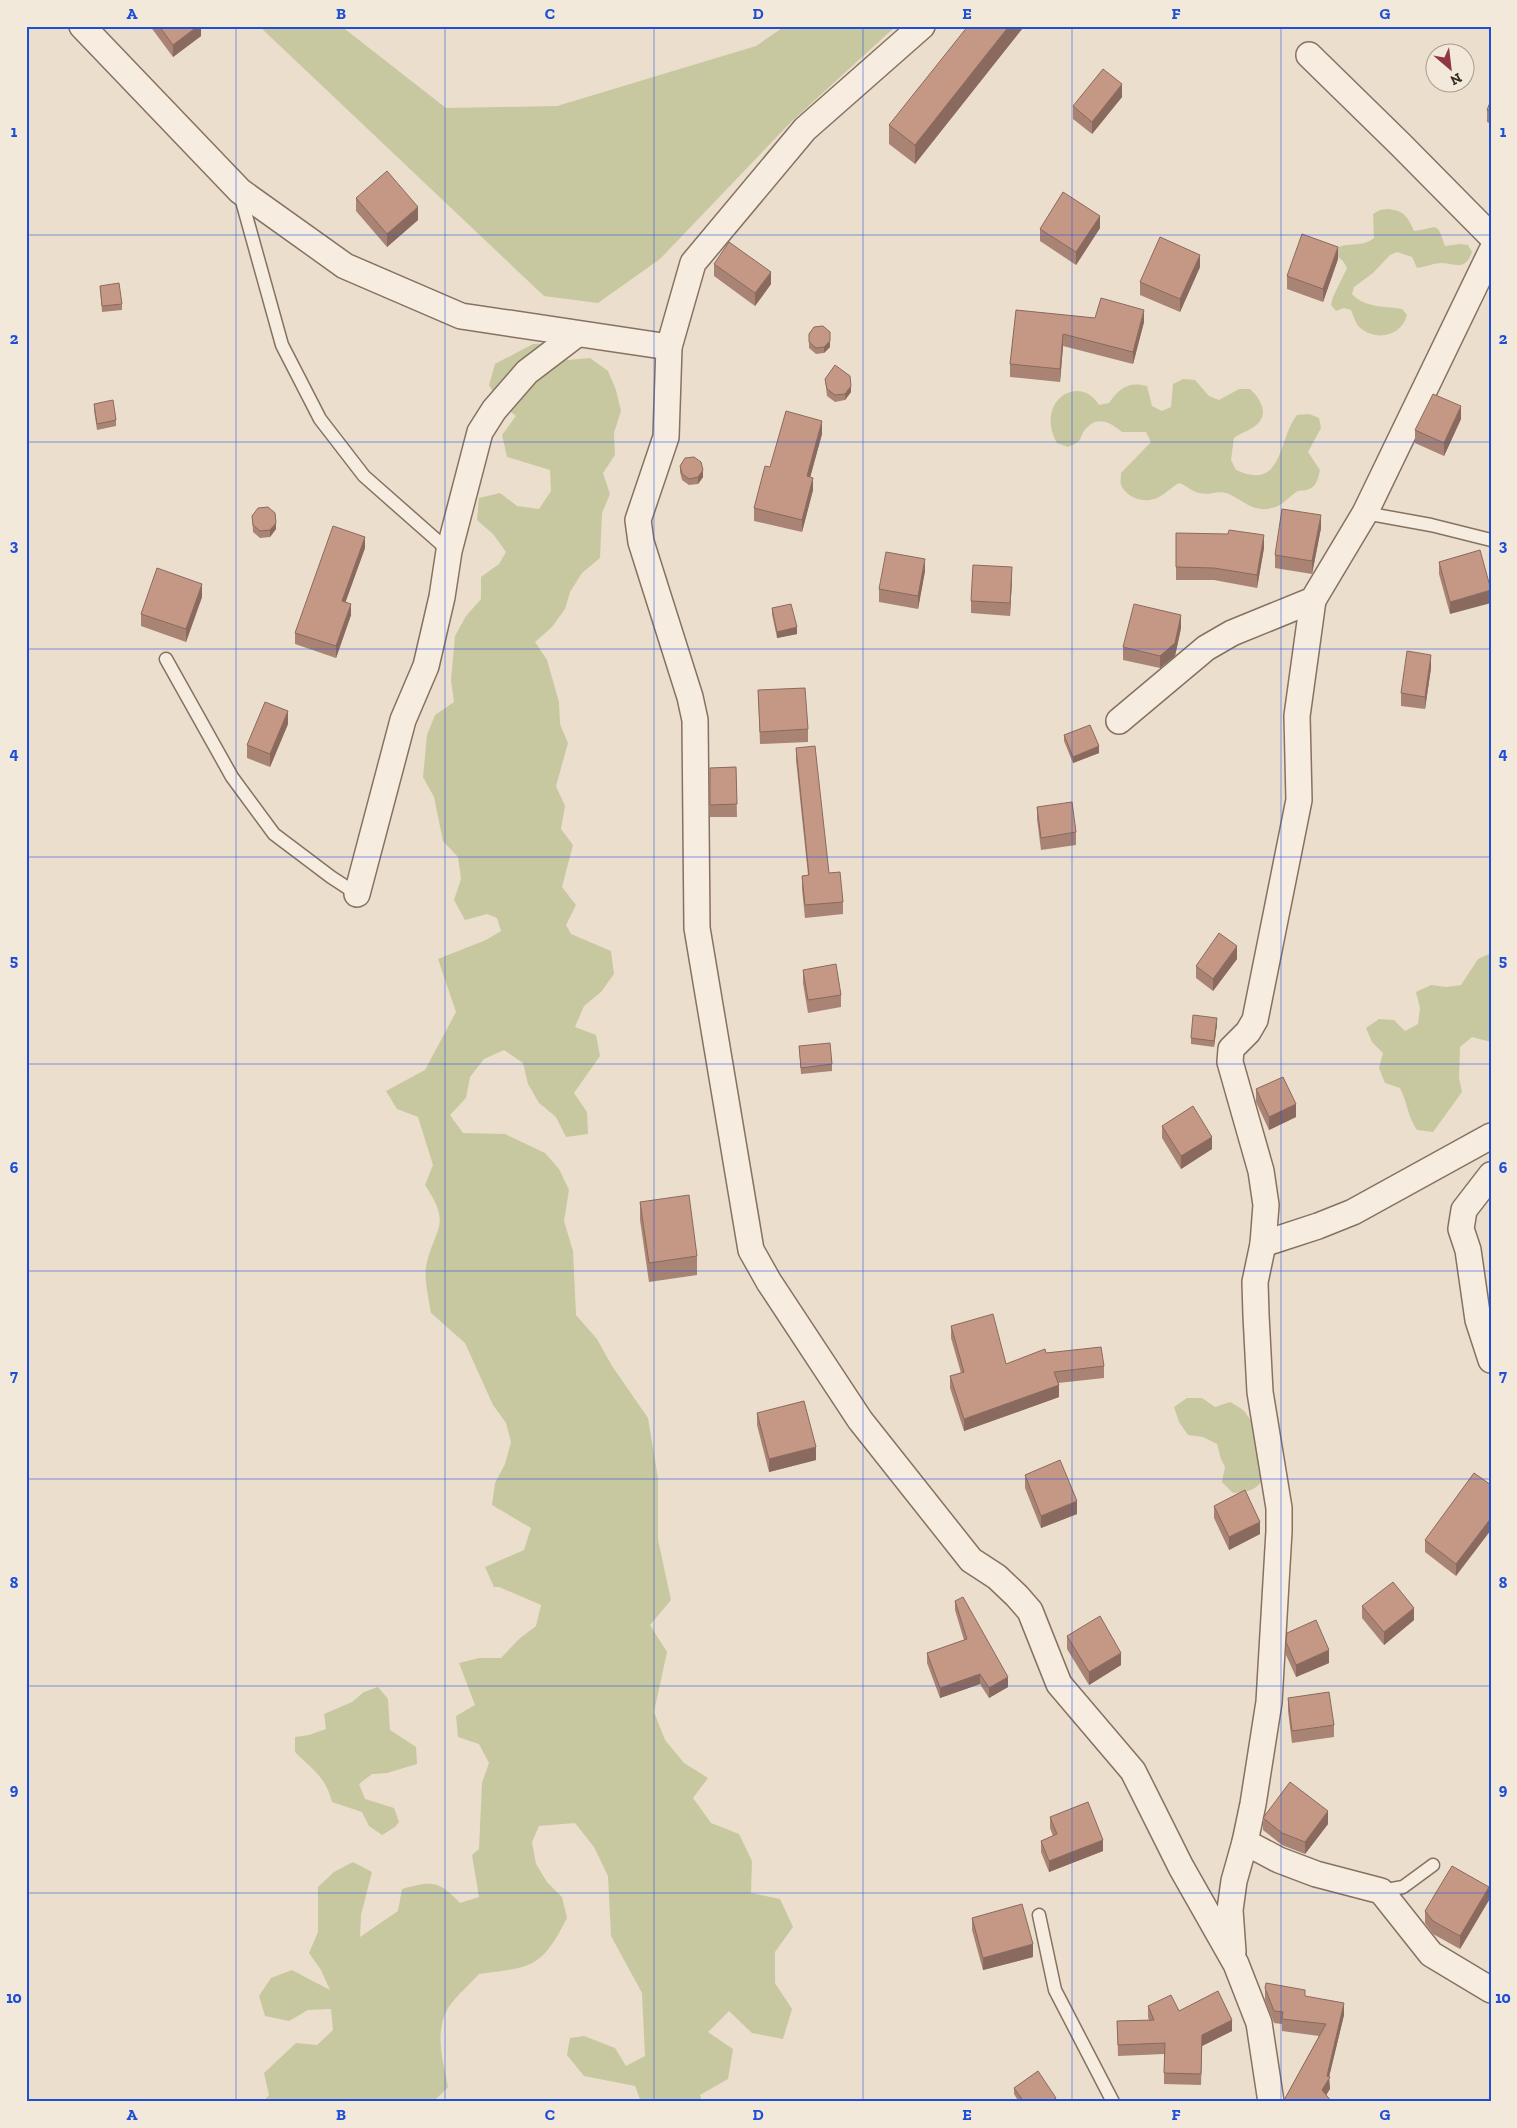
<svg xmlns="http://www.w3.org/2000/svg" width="1517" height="2128" viewBox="0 0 1517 2128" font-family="'Zilla Slab',serif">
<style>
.green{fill:#c8c8a0}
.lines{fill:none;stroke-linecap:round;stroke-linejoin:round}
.lane-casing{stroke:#877161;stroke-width:15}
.street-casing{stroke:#877161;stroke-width:28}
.lane{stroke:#f6ecdf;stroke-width:12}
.street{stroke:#f6ecdf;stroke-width:25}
.wall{fill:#a98373}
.shaded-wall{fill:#8a6a5e}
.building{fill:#c59886;stroke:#8a6a5e}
.grid{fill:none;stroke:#1d4ed8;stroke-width:1;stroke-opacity:0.55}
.neatline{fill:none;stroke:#1d4ed8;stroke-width:2}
.grid-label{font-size:16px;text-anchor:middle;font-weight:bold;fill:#1d4ed8}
</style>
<rect width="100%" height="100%" fill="#ebdecc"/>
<g class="green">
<polygon points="259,26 341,26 446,108 557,106 756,46 785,26 896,26 791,122 660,259 598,303 544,296"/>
<path d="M 1387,209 C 1404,210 1408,217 1414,231 C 1438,228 1436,219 1445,246 L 1460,244 L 1468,245 L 1472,252 C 1465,271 1457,264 1442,263 C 1434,263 1425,267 1417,268 L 1412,257 L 1397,252 L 1390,255 L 1373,273 L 1354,287 L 1352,294 C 1364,308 1386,306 1402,309 L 1407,315 C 1402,335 1379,341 1363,330 C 1356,326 1354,317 1351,310 L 1344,308 L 1336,311 L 1331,305 L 1333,297 L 1347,268 L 1343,261 L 1331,251 C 1345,240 1361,249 1374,238 L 1373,214 L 1380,210 Z"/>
<path d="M 554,343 L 568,360 L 590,358 L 608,371 L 616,390 L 621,411 L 614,433 L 615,455 L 603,473 L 610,494 L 602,513 L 600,558 L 582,573 L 570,592 L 565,609 L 552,627 L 535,642 L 547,660 L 559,702 L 560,724 L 568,743 L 556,786 L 565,806 L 561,829 L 573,845 L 562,887 L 576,905 L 566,925 L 571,934 L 611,951 L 614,974 L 601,992 L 584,1006 L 575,1027 L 596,1035 L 600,1056 L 574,1093 L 587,1112 L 588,1134 L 566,1137 L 556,1117 L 539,1103 L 528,1084 L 523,1063 L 504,1050 L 484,1059 L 470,1077 L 466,1098 L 450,1115 L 463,1133 L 505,1134 L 545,1153 L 559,1169 L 569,1190 L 564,1221 L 573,1251 L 576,1315 L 597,1339 L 612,1366 L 648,1418 L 658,1478 L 658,1540 L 671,1600 L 650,1625 L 667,1652 L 654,1712 L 665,1740 L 684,1763 L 708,1778 L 693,1798 L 711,1823 L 739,1834 L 752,1861 L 751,1893 L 780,1899 L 793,1927 L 775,1952 L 775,1983 L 792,2009 L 783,2039 L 752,2033 L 729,2011 L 708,2032 L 733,2049 L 728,2079 L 700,2095 L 702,2102 L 641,2102 L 635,2086 L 584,2076 L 567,2055 L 570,2038 L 584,2036 L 615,2048 L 626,2066 L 645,2056 L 642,1993 L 611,1936 L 608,1876 L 594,1847 L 575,1823 L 539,1826 L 532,1842 L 536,1864 L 547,1882 L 562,1897 L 567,1918 C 541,1969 532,1967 479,1974 C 469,1985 456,1996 448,2008 C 434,2033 443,2061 448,2087 L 433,2102 L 263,2102 L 269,2095 L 264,2073 L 296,2043 L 317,2045 L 333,2030 L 331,2009 L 308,2010 L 289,2021 L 265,2016 L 259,1996 L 271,1978 L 292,1970 L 330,1990 L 321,1970 L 309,1953 L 318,1932 L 318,1887 L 334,1872 L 353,1862 L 372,1872 L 361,1915 L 360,1937 L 398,1911 L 402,1889 C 432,1881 438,1880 460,1903 L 479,1897 L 472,1855 L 479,1849 L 482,1783 L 489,1763 L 479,1744 L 458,1737 L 456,1716 L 475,1705 L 459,1663 L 479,1658 L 501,1658 L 519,1639 L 536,1626 L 541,1605 L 499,1587 L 494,1587 L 485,1567 L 524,1550 L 531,1528 L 492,1505 L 495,1483 L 505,1464 L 511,1442 L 506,1423 L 493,1405 L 465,1343 L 431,1313 C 429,1301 424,1279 426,1267 C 434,1227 453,1227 425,1185 L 433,1165 L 418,1117 L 397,1109 L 386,1091 L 425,1070 L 456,1012 L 438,959 L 486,940 L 501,931 L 497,918 L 487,914 L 465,920 L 454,900 L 461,879 L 458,857 L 443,841 L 434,797 L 423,777 L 427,735 L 435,715 L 454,702 L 451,680 L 455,636 L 466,616 L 481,599 L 481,577 L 499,564 L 506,552 L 493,534 L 477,520 L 479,498 L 500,493 L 517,506 L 539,509 L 551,491 L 550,470 L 507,457 L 502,435 L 516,416 L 499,402 L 489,385 L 495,364 L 533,344 Z"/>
<path d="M 1183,379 L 1195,380 L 1209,396 L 1219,400 L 1239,389 L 1250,389 C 1261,399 1270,415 1255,426 C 1249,431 1240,433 1234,438 L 1231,460 L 1236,470 C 1284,492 1278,438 1297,415 L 1309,414 L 1319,418 L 1321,428 L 1308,452 L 1320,470 C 1318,478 1317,486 1309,489 C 1305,491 1301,490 1298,491 C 1288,497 1283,506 1272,508 C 1255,513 1243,501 1229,494 C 1219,489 1210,496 1199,493 C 1193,492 1186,485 1179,483 C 1172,487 1166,493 1159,497 C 1147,504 1127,499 1121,485 C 1120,482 1121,477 1121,473 L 1151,442 L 1146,432 L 1122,432 C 1109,421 1096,415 1084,431 C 1082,433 1081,439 1079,441 C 1076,444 1071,445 1068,447 L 1057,443 C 1034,402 1079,372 1099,405 L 1109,403 C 1119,388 1129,381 1147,386 L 1152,406 L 1162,411 L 1171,407 L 1173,384 Z"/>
<path d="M 1491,953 L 1491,1042 L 1472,1037 L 1460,1047 L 1459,1078 L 1462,1092 L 1433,1132 L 1417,1130 C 1407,1115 1408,1104 1400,1088 L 1385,1083 L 1379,1068 L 1383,1053 L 1372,1042 L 1366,1028 L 1379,1019 L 1394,1020 L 1405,1031 L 1418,1024 L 1420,1008 L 1416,992 L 1431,985 L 1446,987 L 1461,985 L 1478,959 Z"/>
<path d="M 1187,1398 L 1202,1398 L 1215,1407 L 1230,1402 C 1234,1404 1239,1407 1243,1410 C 1255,1422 1272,1467 1261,1482 C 1254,1492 1243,1492 1233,1493 L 1222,1482 L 1225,1467 L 1221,1459 L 1217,1444 L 1203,1437 L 1188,1435 L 1179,1422 L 1174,1407 Z"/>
<path d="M 378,1687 L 388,1699 L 390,1730 L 416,1747 L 417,1764 L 387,1773 L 372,1774 L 359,1784 L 365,1799 L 394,1808 L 399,1822 L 395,1827 L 382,1835 L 369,1826 L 362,1812 L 332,1802 C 325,1775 313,1771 295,1752 L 295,1737 L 309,1735 L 326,1729 L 324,1714 L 352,1702 L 364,1692 Z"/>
</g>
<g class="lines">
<g class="lane-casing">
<g id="lane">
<polyline points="240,194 282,345 320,419 364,476 449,551"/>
<polyline points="1365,513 1431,525 1491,540"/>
<polyline points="166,659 232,777 274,834 331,877 357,894"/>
<polyline points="1381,1891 1403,1887 1433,1865"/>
<polyline points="1039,1915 1055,1990 1113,2102"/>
</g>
</g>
<g class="street-casing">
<g id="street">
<polyline points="82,26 240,191 345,266 461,316 669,347"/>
<polyline points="922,26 805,129 693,263 669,347 666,437 638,520 641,542 690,697 695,720 697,928 751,1250 769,1282 860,1420 971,1560 997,1577 1017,1596 1030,1611 1059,1684 1133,1771 1181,1867 1236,1964 1259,2023 1271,2102"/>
<polyline points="1309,55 1400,144 1491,236"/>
<polyline points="1119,721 1206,648 1232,633 1313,600 1365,513 1491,252"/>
<polyline points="357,894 403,720 426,666 442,597 449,551 480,432 494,410 527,372 577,334"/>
<polyline points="1491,1175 1464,1210 1461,1229 1468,1250 1478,1320 1491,1360"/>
<polyline points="1263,1244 1318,1226 1353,1212 1491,1136"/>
<polyline points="1245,1842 1279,1860 1316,1874 1381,1891 1431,1954 1491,1990"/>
<polyline points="1233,1952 1230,1910 1234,1881 1245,1842 1253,1804 1269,1702 1279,1531 1279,1508 1260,1392 1256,1315 1255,1282 1263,1244 1266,1205 1261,1171 1230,1062 1231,1049 1248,1032 1255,1020 1299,800 1297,716 1313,600"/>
</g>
</g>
<use href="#lane" class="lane"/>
<use href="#street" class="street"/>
</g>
<g class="wall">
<polygon points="150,26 201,26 201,36 173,57"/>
<polygon points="1022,26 1022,29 915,164 889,144 889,125"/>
<polygon points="1122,97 1092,134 1073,119 1073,106"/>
<polygon points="1491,100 1491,124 1487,122 1487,110"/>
<polygon points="356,198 418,220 387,247 356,211"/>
<polygon points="1100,228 1076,265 1040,241 1040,229"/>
<polygon points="1338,259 1323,302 1287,289 1287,276"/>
<polygon points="714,264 771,284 755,306 714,276"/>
<polygon points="1200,267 1180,312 1140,295 1140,282"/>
<polygon points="100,286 122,304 122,310 102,312"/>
<polygon points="1016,310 1095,318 1144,322 1133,364 1063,346 1060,382 1010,377 1010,364"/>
<polygon points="809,334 830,347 824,353 816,354 809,348"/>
<polygon points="825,379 851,392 845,400 835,402 827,396"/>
<polygon points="94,404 116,420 116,426 97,430 94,410"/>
<polygon points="1461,419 1444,456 1415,443 1415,430"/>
<polygon points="822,434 810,477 813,490 802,532 754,521 754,508 770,467"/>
<polygon points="680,466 703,477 698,484 689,485 682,480 680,472"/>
<polygon points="252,516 276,529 270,537 260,538 253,532"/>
<polygon points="1321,528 1312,574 1275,568 1275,555"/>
<polygon points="1176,533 1264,548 1257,588 1214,580 1176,580"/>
<polygon points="365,548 345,602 351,615 336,658 295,644 295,633"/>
<polygon points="1480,550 1450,614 1439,574 1439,562"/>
<polygon points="925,571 918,609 879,602 879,589"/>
<polygon points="1012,579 1010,616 971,613 971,601"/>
<polygon points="202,597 186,642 141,626 141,614"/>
<polygon points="772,608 797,634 777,638 772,614"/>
<polygon points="1181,628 1175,656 1160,668 1123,660 1123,647"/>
<polygon points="1431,668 1425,709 1401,706 1401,693"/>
<polygon points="758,690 808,729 808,742 760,744"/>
<polygon points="288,724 270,767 247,758 247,745"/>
<polygon points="1064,735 1099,753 1073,763 1064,741"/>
<polygon points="796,748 829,873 843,902 843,914 805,918 802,889 802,876 808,875 796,760"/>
<polygon points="736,767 737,817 710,817 710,768"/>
<polygon points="1037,807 1076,832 1076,845 1041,850 1037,819"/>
<polygon points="1237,959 1213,991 1196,978 1196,966"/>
<polygon points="803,970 841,995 841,1007 808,1013 803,983"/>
<polygon points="1217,1024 1214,1047 1191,1044 1191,1038"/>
<polygon points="799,1046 832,1064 832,1071 801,1074"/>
<polygon points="1256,1089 1296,1117 1269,1130 1256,1102"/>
<polygon points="1162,1126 1212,1149 1181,1169 1162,1138"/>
<polygon points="640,1202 697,1256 697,1275 649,1282 640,1220"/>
<polygon points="951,1326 1006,1364 1046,1353 1104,1366 1104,1378 1058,1383 1059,1397 964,1431 950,1388 950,1376 961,1373 951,1338"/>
<polygon points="757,1413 816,1460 769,1472 757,1425"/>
<polygon points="1025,1475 1077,1514 1041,1528 1025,1488"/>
<polygon points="1491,1485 1456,1576 1425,1552 1425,1540"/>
<polygon points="1214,1506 1260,1534 1229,1550 1214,1518"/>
<polygon points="955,1601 1008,1687 989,1698 980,1684 940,1698 927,1663 927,1653 964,1640 955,1610"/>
<polygon points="1362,1606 1414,1620 1384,1645 1362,1618"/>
<polygon points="1067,1636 1121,1665 1089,1685 1067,1649"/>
<polygon points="1286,1642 1329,1663 1296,1677 1286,1655"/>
<polygon points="1288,1698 1334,1725 1334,1737 1292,1743 1288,1711"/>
<polygon points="1050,1817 1103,1851 1049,1872 1041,1852 1041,1841 1053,1836 1050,1828"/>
<polygon points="1263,1818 1328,1824 1305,1854 1282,1845 1263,1830"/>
<polygon points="1489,1900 1460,1949 1433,1934 1425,1923 1425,1911"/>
<polygon points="972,1918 1033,1957 983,1970 972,1930"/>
<polygon points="1265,1988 1305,1996 1344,2015 1329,2077 1330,2089 1283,2102 1319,2036 1282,2031 1282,2024 1274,2023 1265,2000"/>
<polygon points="1148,2006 1179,2011 1232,2031 1202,2046 1201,2085 1164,2084 1164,2054 1118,2056 1117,2021 1149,2020 1148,2017"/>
<polygon points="1014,2088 1056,2102 1019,2102 1014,2094"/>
</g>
<g class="shaded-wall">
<polygon points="198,26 201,26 201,36 173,57 173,45"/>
<polygon points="1009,26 1022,26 1022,29 915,164 915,145"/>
<polygon points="1122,84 1122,97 1092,134 1092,122"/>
<polygon points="418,207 418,220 387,247 387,234"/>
<polygon points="1100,216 1100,228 1076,265 1076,252"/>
<polygon points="1338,247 1338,259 1323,302 1323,289"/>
<polygon points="1200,255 1200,267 1180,312 1180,299"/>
<polygon points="771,272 771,284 755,306 755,293"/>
<polygon points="1144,310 1144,322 1133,364 1133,352"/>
<polygon points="1063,334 1063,346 1060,382 1060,369"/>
<polygon points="830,341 830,347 824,353 824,347"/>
<polygon points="851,386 851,392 845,400 845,394"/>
<polygon points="1461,406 1461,419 1444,456 1444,443"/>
<polygon points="822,421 822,434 807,489 807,476"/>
<polygon points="703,470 703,477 698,484 698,477"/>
<polygon points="813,478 813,490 802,532 802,520"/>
<polygon points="1321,515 1321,528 1312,574 1312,561"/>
<polygon points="276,523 276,529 270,537 270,530"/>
<polygon points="1264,535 1264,548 1257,588 1257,575"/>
<polygon points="365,537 365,548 342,612 342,601"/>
<polygon points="925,559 925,571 918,609 918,596"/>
<polygon points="1012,567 1012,579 1010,616 1010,603"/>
<polygon points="202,584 202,597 186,642 186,629"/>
<polygon points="1491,590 1491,603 1450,614 1450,602"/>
<polygon points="351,604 351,615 336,658 336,646"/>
<polygon points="1181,615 1181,628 1175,656 1160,668 1160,656"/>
<polygon points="797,627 797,634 777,638 777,632"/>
<polygon points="1431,655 1431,668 1425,709 1425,697"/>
<polygon points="288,711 288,724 270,767 270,754"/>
<polygon points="1099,746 1099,753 1073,763 1073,757"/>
<polygon points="1237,946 1237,959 1213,991 1213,979"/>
<polygon points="1217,1018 1217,1024 1214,1047 1214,1041"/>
<polygon points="1296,1104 1296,1117 1269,1130 1269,1117"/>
<polygon points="1212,1137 1212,1149 1181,1169 1181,1156"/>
<polygon points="1059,1385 1059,1397 964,1431 964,1419"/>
<polygon points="816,1447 816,1460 769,1472 769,1459"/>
<polygon points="1077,1501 1077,1514 1041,1528 1041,1516"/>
<polygon points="1491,1518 1491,1530 1456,1576 1456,1564"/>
<polygon points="1260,1522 1260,1534 1229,1550 1229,1537"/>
<polygon points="1414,1608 1414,1620 1384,1645 1384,1632"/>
<polygon points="1329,1650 1329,1663 1296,1677 1296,1665"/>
<polygon points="1121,1653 1121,1665 1089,1685 1089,1672"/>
<polygon points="980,1674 980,1684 940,1698 940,1688"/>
<polygon points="1008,1677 1008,1687 989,1698 989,1688"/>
<polygon points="1328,1811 1328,1824 1305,1854 1305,1842"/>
<polygon points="1103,1840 1103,1851 1049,1872 1049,1861"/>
<polygon points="1489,1887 1489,1900 1460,1949 1460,1936"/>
<polygon points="1033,1944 1033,1957 983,1970 983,1958"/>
<polygon points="1344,2003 1344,2015 1329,2077 1330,2089 1322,2102 1322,2090 1327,2076"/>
<polygon points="1232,2020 1232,2031 1202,2046 1201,2085 1202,2035"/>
<polygon points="1056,2098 1056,2102 1050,2102"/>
</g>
<g class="building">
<polygon points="159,26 198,26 173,45"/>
<polygon points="968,26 1009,26 915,145 889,125"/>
<polygon points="1103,69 1122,84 1092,122 1073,106"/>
<polygon points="1491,100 1491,111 1487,110"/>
<polygon points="387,171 418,207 387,234 356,198"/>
<polygon points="1063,192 1100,216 1076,252 1040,229"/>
<polygon points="1302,234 1338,247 1323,289 1287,276"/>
<polygon points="1160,237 1200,255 1180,299 1140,282"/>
<polygon points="729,242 771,272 755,293 714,264"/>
<polygon points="119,283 122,304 102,306 100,286"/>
<polygon points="1101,298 1144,310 1133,352 1063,334 1060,369 1010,364 1016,310 1095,318"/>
<polygon points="823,326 830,332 830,341 824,347 816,348 809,342 809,334 814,327"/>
<polygon points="835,365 850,376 851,386 845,394 835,395 827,389 825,379"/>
<polygon points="1433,394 1461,406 1444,443 1415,430"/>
<polygon points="113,400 116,420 97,424 94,404"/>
<polygon points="786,411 822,421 807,476 813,478 802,520 754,508 765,466 770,467"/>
<polygon points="694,457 701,462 703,470 698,477 689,479 682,474 680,466 685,458"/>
<polygon points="268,507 275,513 276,523 270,530 260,531 253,525 252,516 258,508"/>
<polygon points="1282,509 1321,515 1312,561 1275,555"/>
<polygon points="333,526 365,537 342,601 351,604 336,646 295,633"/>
<polygon points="1229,530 1264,535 1257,575 1214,568 1176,567 1176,533 1228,534"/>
<polygon points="1480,550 1491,590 1450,602 1439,562"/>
<polygon points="886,552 925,559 918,596 879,589"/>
<polygon points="973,565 1012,567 1010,603 971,601"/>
<polygon points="157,568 202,584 186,629 141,614"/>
<polygon points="791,604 797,627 777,632 772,608"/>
<polygon points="1134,604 1181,615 1175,643 1160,656 1123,647"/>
<polygon points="1407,651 1431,655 1425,697 1401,693"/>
<polygon points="805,688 808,729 760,732 758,690"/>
<polygon points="265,702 288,711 270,754 247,745"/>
<polygon points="1090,725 1099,746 1073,757 1064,735"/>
<polygon points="815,746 829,873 840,872 843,902 805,905 802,876 809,875 796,748"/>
<polygon points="736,767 737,804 710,805 710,768"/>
<polygon points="1072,802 1076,832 1041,838 1037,807"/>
<polygon points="1219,933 1237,946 1213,979 1196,966"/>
<polygon points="836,964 841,995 808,1000 803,970"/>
<polygon points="1193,1015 1217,1018 1214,1041 1191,1038"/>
<polygon points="830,1043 832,1064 801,1068 799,1046"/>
<polygon points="1283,1077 1296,1104 1269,1117 1256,1089"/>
<polygon points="1193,1106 1212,1137 1181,1156 1162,1126"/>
<polygon points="689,1195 697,1256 649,1263 640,1202"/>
<polygon points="993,1314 1006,1364 1045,1349 1046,1353 1101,1347 1104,1366 1054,1372 1059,1385 964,1419 950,1376 964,1372 951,1326"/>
<polygon points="804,1401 816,1447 769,1459 757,1413"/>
<polygon points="1060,1460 1077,1501 1041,1516 1025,1475"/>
<polygon points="1474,1473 1491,1485 1491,1518 1456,1564 1425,1540"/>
<polygon points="1245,1490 1260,1522 1229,1537 1214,1506"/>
<polygon points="1393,1582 1414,1608 1384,1632 1362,1606"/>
<polygon points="963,1597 1008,1677 989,1688 980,1674 940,1688 927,1653 967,1639 955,1601"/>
<polygon points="1100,1616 1121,1653 1089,1672 1067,1636"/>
<polygon points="1316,1620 1329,1650 1296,1665 1286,1642 1287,1633"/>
<polygon points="1329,1692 1334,1725 1292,1731 1288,1698"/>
<polygon points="1290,1782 1328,1811 1305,1842 1282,1833 1263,1818"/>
<polygon points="1088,1802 1103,1840 1049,1861 1041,1841 1057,1834 1050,1817"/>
<polygon points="1452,1866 1489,1887 1460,1936 1433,1921 1425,1911"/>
<polygon points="1022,1904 1033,1944 983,1958 972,1918"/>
<polygon points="1266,1983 1305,1990 1305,1996 1344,2003 1327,2076 1330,2077 1322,2090 1332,2102 1283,2102 1326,2024 1282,2019 1283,2012 1274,2011 1265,1988"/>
<polygon points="1218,1991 1232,2020 1202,2035 1201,2074 1164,2073 1165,2043 1118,2045 1117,2021 1154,2020 1148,2006 1171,1995 1179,2011"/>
<polygon points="1038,2071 1056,2098 1050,2102 1024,2102 1014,2088"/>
</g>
<path class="grid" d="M 236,26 L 236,2102M 445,26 L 445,2102M 654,26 L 654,2102M 863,26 L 863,2102M 1072,26 L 1072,2102M 1281,26 L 1281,2102M 26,235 L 1491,235M 26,442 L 1491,442M 26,649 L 1491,649M 26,857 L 1491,857M 26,1064 L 1491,1064M 26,1271 L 1491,1271M 26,1479 L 1491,1479M 26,1686 L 1491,1686M 26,1893 L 1491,1893"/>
<rect width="1517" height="2128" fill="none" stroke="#f3e9db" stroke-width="55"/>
<g transform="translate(1450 68) rotate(152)"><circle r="24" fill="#f3e9db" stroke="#a99d91"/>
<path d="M0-4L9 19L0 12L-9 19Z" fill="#903743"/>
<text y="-8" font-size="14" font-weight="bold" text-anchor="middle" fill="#392b23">N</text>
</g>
<rect x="28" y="28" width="1462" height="2072" class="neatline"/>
<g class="grid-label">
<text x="132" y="19">A</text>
<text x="341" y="19">B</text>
<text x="550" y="19">C</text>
<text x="758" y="19">D</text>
<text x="967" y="19">E</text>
<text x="1176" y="19">F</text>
<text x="1385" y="19">G</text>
<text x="14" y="137">1</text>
<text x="1503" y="137">1</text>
<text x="14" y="344">2</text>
<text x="1503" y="344">2</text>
<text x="14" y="551">3</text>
<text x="1503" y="551">3</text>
<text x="14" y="759">4</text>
<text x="1503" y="759">4</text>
<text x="14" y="966">5</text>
<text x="1503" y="966">5</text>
<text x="14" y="1173">6</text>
<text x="1503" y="1173">6</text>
<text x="14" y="1381">7</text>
<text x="1503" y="1381">7</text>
<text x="14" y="1588">8</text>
<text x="1503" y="1588">8</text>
<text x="14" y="1795">9</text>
<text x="1503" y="1795">9</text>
<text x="14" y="2003">10</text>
<text x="1503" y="2003">10</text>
<text x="132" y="2120">A</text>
<text x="341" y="2120">B</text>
<text x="550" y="2120">C</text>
<text x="758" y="2120">D</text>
<text x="967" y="2120">E</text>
<text x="1176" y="2120">F</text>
<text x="1385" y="2120">G</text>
</g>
</svg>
